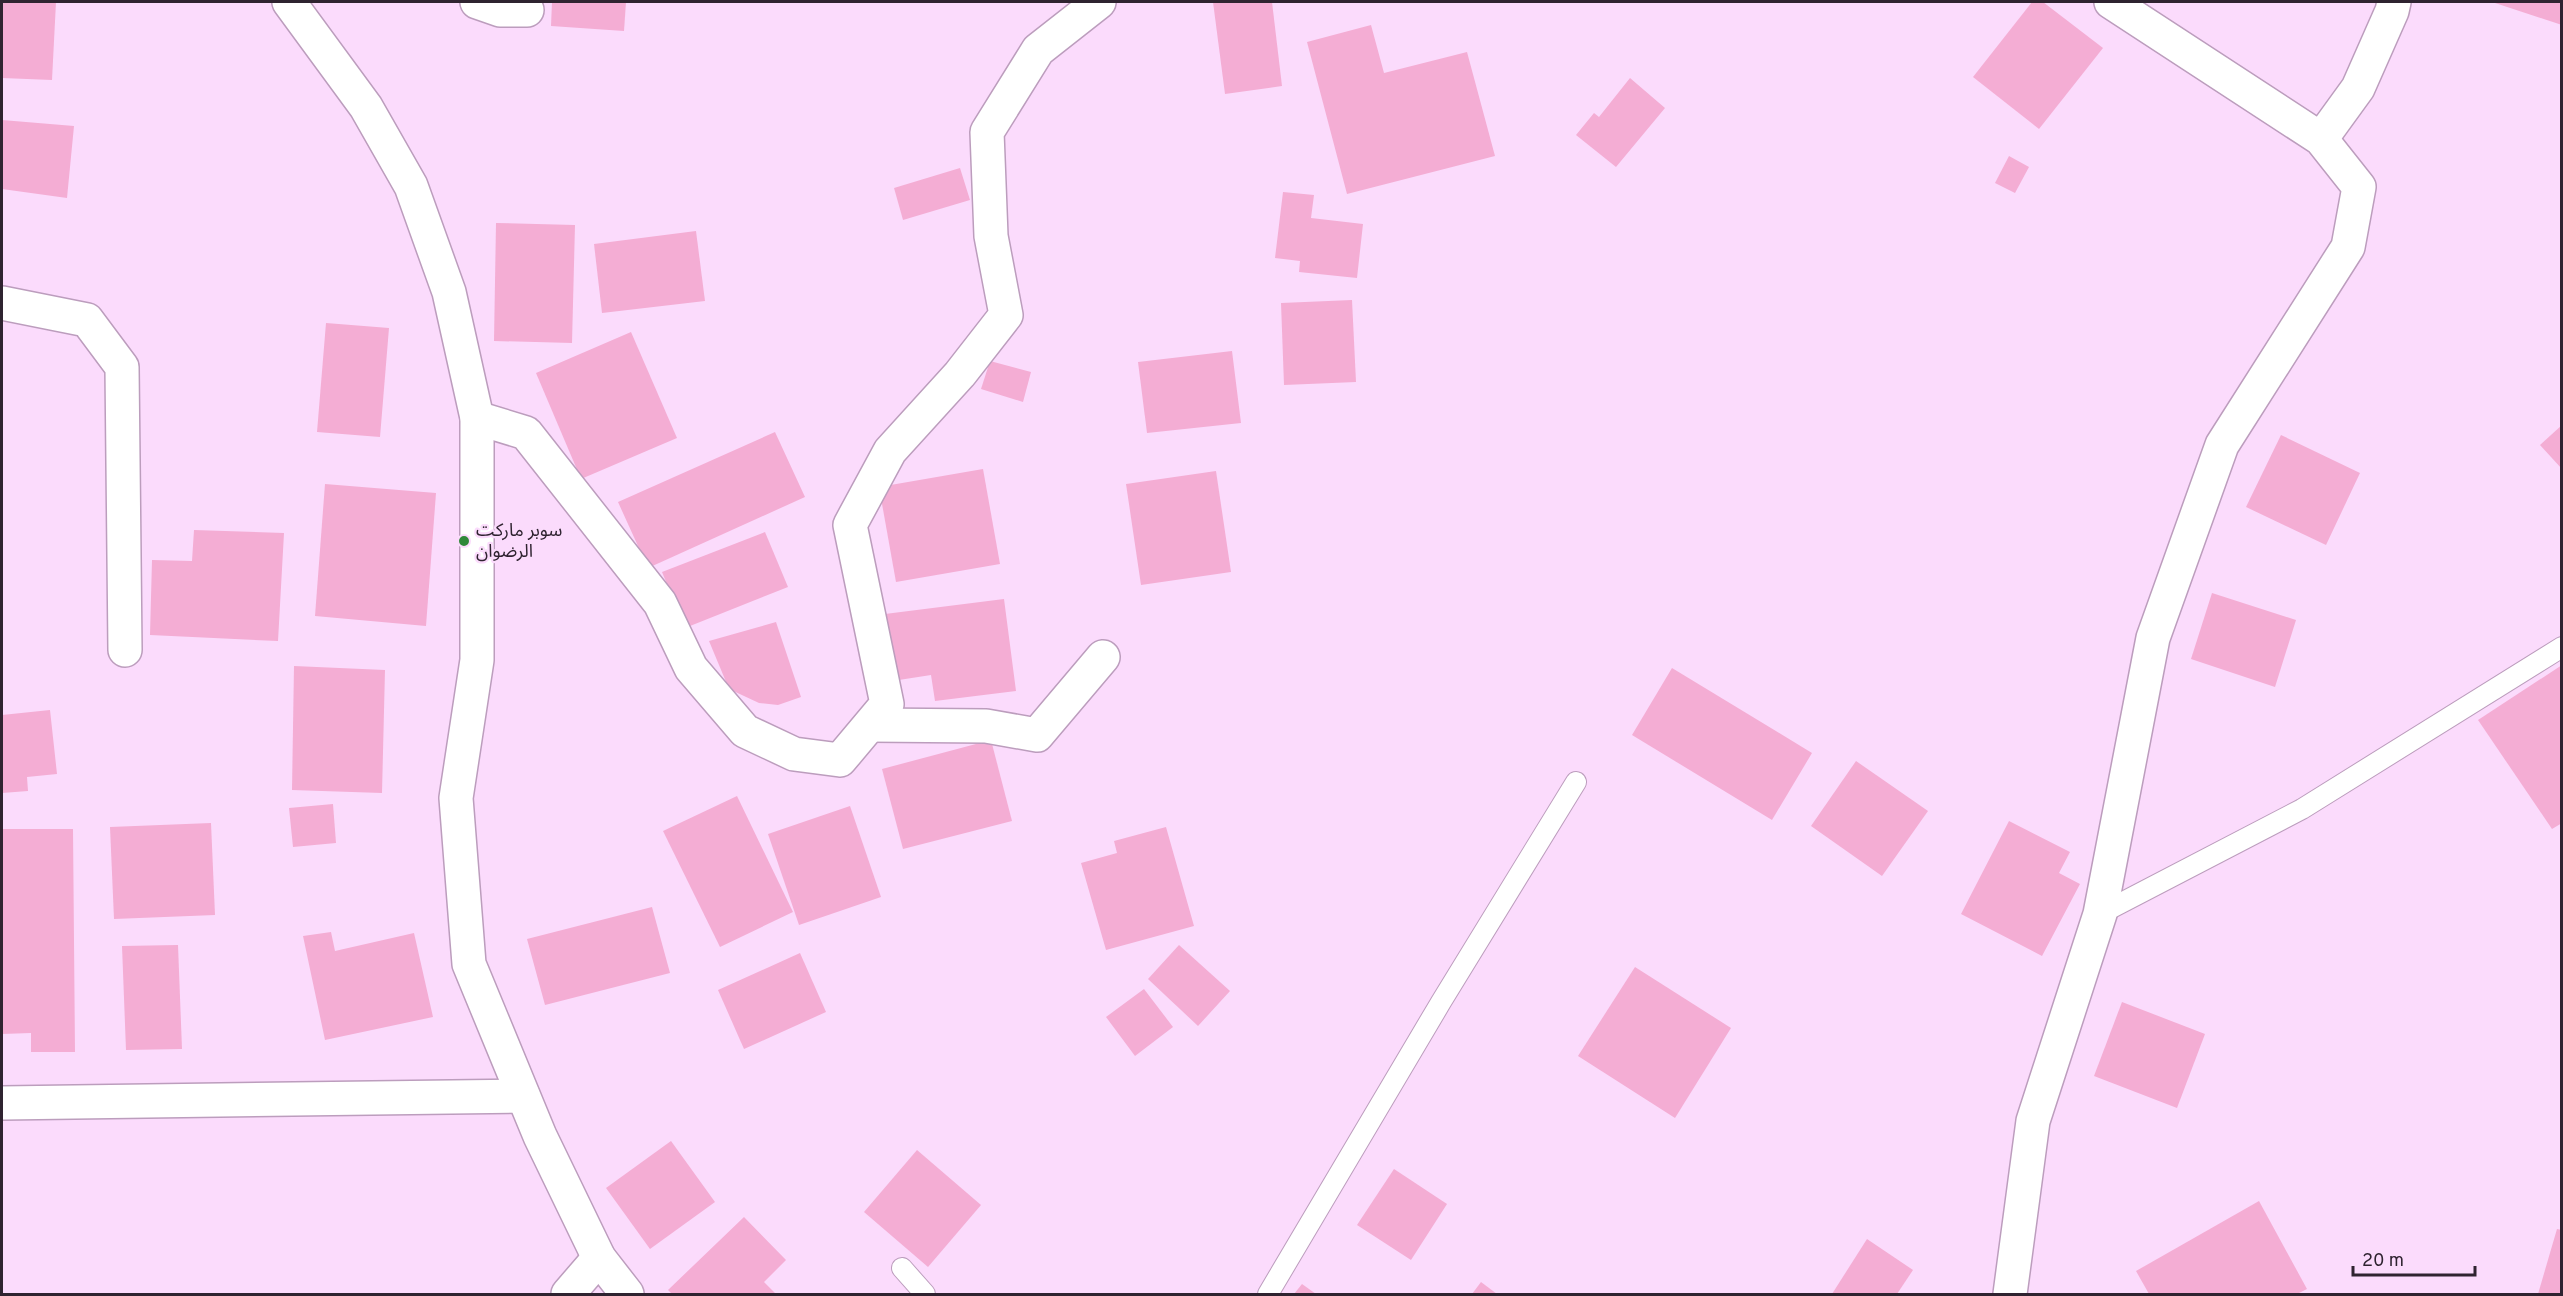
<svg xmlns="http://www.w3.org/2000/svg" width="2563" height="1296" viewBox="0 0 2563 1296" font-family="Overpass,'Noto Sans Arabic',sans-serif">
<style>
.building{fill:#f4add4}
.lines{fill:none;stroke-linecap:round;stroke-linejoin:round}
.service-casing{stroke:#bc9dbd;stroke-width:22}
.minor-casing{stroke:#bc9dbd;stroke-width:36}
.service{stroke:#fff;stroke-width:20}
.minor{stroke:#fff;stroke-width:33}
.poi-dot{fill:#2f8939;stroke:#fbdbfc;stroke-width:2}
.labels{text-anchor:middle;dominant-baseline:central;stroke-width:4.5;stroke-linejoin:round;paint-order:stroke}
.poi-label{font-size:18px;fill:#2f2330;stroke:#fbdbfc;text-anchor:start}
</style>
<rect width="100%" height="100%" fill="#fbdbfc"/>
<g class="building">
<polygon points="2,2 56,2 52,80 2,78"/>
<polygon points="552,2 626,2 624,31 551,26"/>
<polygon points="1213,2 1272,2 1282,86 1225,94"/>
<polygon points="2032,2 2043,2 2103,48 2039,129 1973,77"/>
<polygon points="2492,2 2562,2 2562,25"/>
<polygon points="1371,25 1384,73 1467,52 1495,156 1347,194 1307,42"/>
<polygon points="1630,78 1665,108 1616,167 1576,135 1594,113 1599,117"/>
<polygon points="2,120 74,126 67,198 2,189"/>
<polygon points="2009,156 2029,167 2015,193 1995,183"/>
<polygon points="960,168 970,200 903,220 894,188"/>
<polygon points="1283,192 1314,195 1311,218 1363,224 1357,278 1299,272 1300,261 1275,258"/>
<polygon points="496,223 575,225 572,343 494,341"/>
<polygon points="696,231 705,301 602,313 594,244"/>
<polygon points="1352,300 1356,382 1284,385 1281,303"/>
<polygon points="326,323 389,328 380,437 317,432"/>
<polygon points="631,332 677,438 581,479 536,373"/>
<polygon points="1232,351 1241,423 1147,433 1138,362"/>
<polygon points="990,361 1031,372 1023,402 981,389"/>
<polygon points="2562,425 2562,469 2540,445"/>
<polygon points="775,432 805,497 648,568 618,502"/>
<polygon points="2281,435 2360,473 2326,545 2246,507"/>
<polygon points="983,469 1000,564 896,582 879,487"/>
<polygon points="1216,471 1231,572 1141,585 1126,484"/>
<polygon points="325,484 436,493 426,626 315,616"/>
<polygon points="194,530 284,533 278,641 150,635 152,560 192,561"/>
<polygon points="765,532 788,587 685,628 662,572"/>
<polygon points="2212,593 2296,620 2275,687 2191,659"/>
<polygon points="1004,599 1016,691 935,701 931,675 886,682 877,615"/>
<polygon points="776,622 801,697 778,705 759,703 729,689 709,641"/>
<polygon points="2562,665 2562,823 2552,829 2478,720"/>
<polygon points="294,666 385,670 382,793 292,790"/>
<polygon points="1672,668 1812,753 1772,820 1632,735"/>
<polygon points="50,710 57,774 27,777 28,791 2,793 2,715"/>
<polygon points="991,740 1012,821 903,849 882,769"/>
<polygon points="1856,761 1928,811 1882,876 1811,826"/>
<polygon points="737,796 793,912 720,947 663,831"/>
<polygon points="333,804 336,843 293,847 289,808"/>
<polygon points="850,806 881,897 799,925 768,834"/>
<polygon points="2009,821 2070,852 2059,873 2080,884 2042,956 1961,914"/>
<polygon points="211,823 215,915 114,919 110,827"/>
<polygon points="1166,827 1194,926 1106,950 1081,863 1117,853 1114,841"/>
<polygon points="2,829 73,829 75,1052 31,1052 31,1033 2,1034"/>
<polygon points="652,907 670,973 545,1005 527,939"/>
<polygon points="331,932 335,951 414,933 433,1017 325,1040 303,936"/>
<polygon points="178,945 182,1049 126,1050 122,946"/>
<polygon points="1179,945 1230,991 1198,1026 1148,979"/>
<polygon points="800,953 826,1012 744,1049 718,990"/>
<polygon points="1635,967 1731,1028 1675,1118 1578,1056"/>
<polygon points="1144,989 1173,1027 1135,1056 1106,1017"/>
<polygon points="2122,1002 2205,1034 2177,1108 2094,1076"/>
<polygon points="671,1141 715,1202 650,1249 606,1188"/>
<polygon points="917,1150 981,1205 928,1267 864,1212"/>
<polygon points="1394,1169 1447,1204 1411,1260 1357,1225"/>
<polygon points="2259,1201 2307,1289 2297,1294 2149,1294 2136,1271"/>
<polygon points="744,1217 786,1260 764,1282 776,1294 672,1294 668,1290"/>
<polygon points="2557,1229 2562,1230 2562,1294 2538,1294"/>
<polygon points="1867,1239 1913,1270 1897,1294 1832,1294"/>
<polygon points="1481,1282 1497,1294 1472,1294"/>
<polygon points="1302,1284 1316,1294 1294,1294"/>
</g>
<g class="lines">
<g class="service-casing">
<g id="service">
<polyline points="2100,914 2302,809 2562,647"/>
<polyline points="902,1268 925,1294"/>
<polyline points="1268,1294 1441,1002 1576,782"/>
</g>
</g>
<g class="minor-casing">
<g id="minor">
<polyline points="289,2 366,107 411,186 449,292 477,418 477,660 456,798 469,964 540,1136 599,1258 627,1294"/>
<polyline points="477,2 500,10 527,10"/>
<polyline points="2321,139 2358,88 2392,11 2394,2"/>
<polyline points="2,303 87,320 122,367 125,650"/>
<polyline points="477,418 526,433 660,603 691,668 745,731 794,754 840,760 887,704 850,525 890,451 960,374 1006,315 991,236 987,132 1038,50 1099,2"/>
<polyline points="870,725 986,726 1037,735 1103,657"/>
<polyline points="2,1103 523,1096"/>
<polyline points="568,1294 599,1258"/>
<polyline points="2010,1294 2033,1121 2100,914 2153,638 2222,445 2348,247 2359,187 2321,139 2111,2"/>
</g>
</g>
<use href="#service" class="service"/>
<use href="#minor" class="minor"/>
</g>
<circle class="poi-dot" cx="464" cy="541" r="6"/>
<g class="labels">
<g class="poi-label">
<text x="476" y="531">سوبر ماركت<tspan x="476" dy="21">الرضوان</tspan></text>
</g>
</g>
<rect width="2563" height="1296" fill="none" stroke="#2f2330" stroke-width="6"/>
<path d="M2353 1266v9h122v-9" fill="none" stroke="#2f2330" stroke-width="3"/>
<text x="2362" y="1266" font-size="18" fill="#2f2330" stroke="#fbdbfc" stroke-width="4.5" paint-order="stroke">20 m</text>
</svg>
